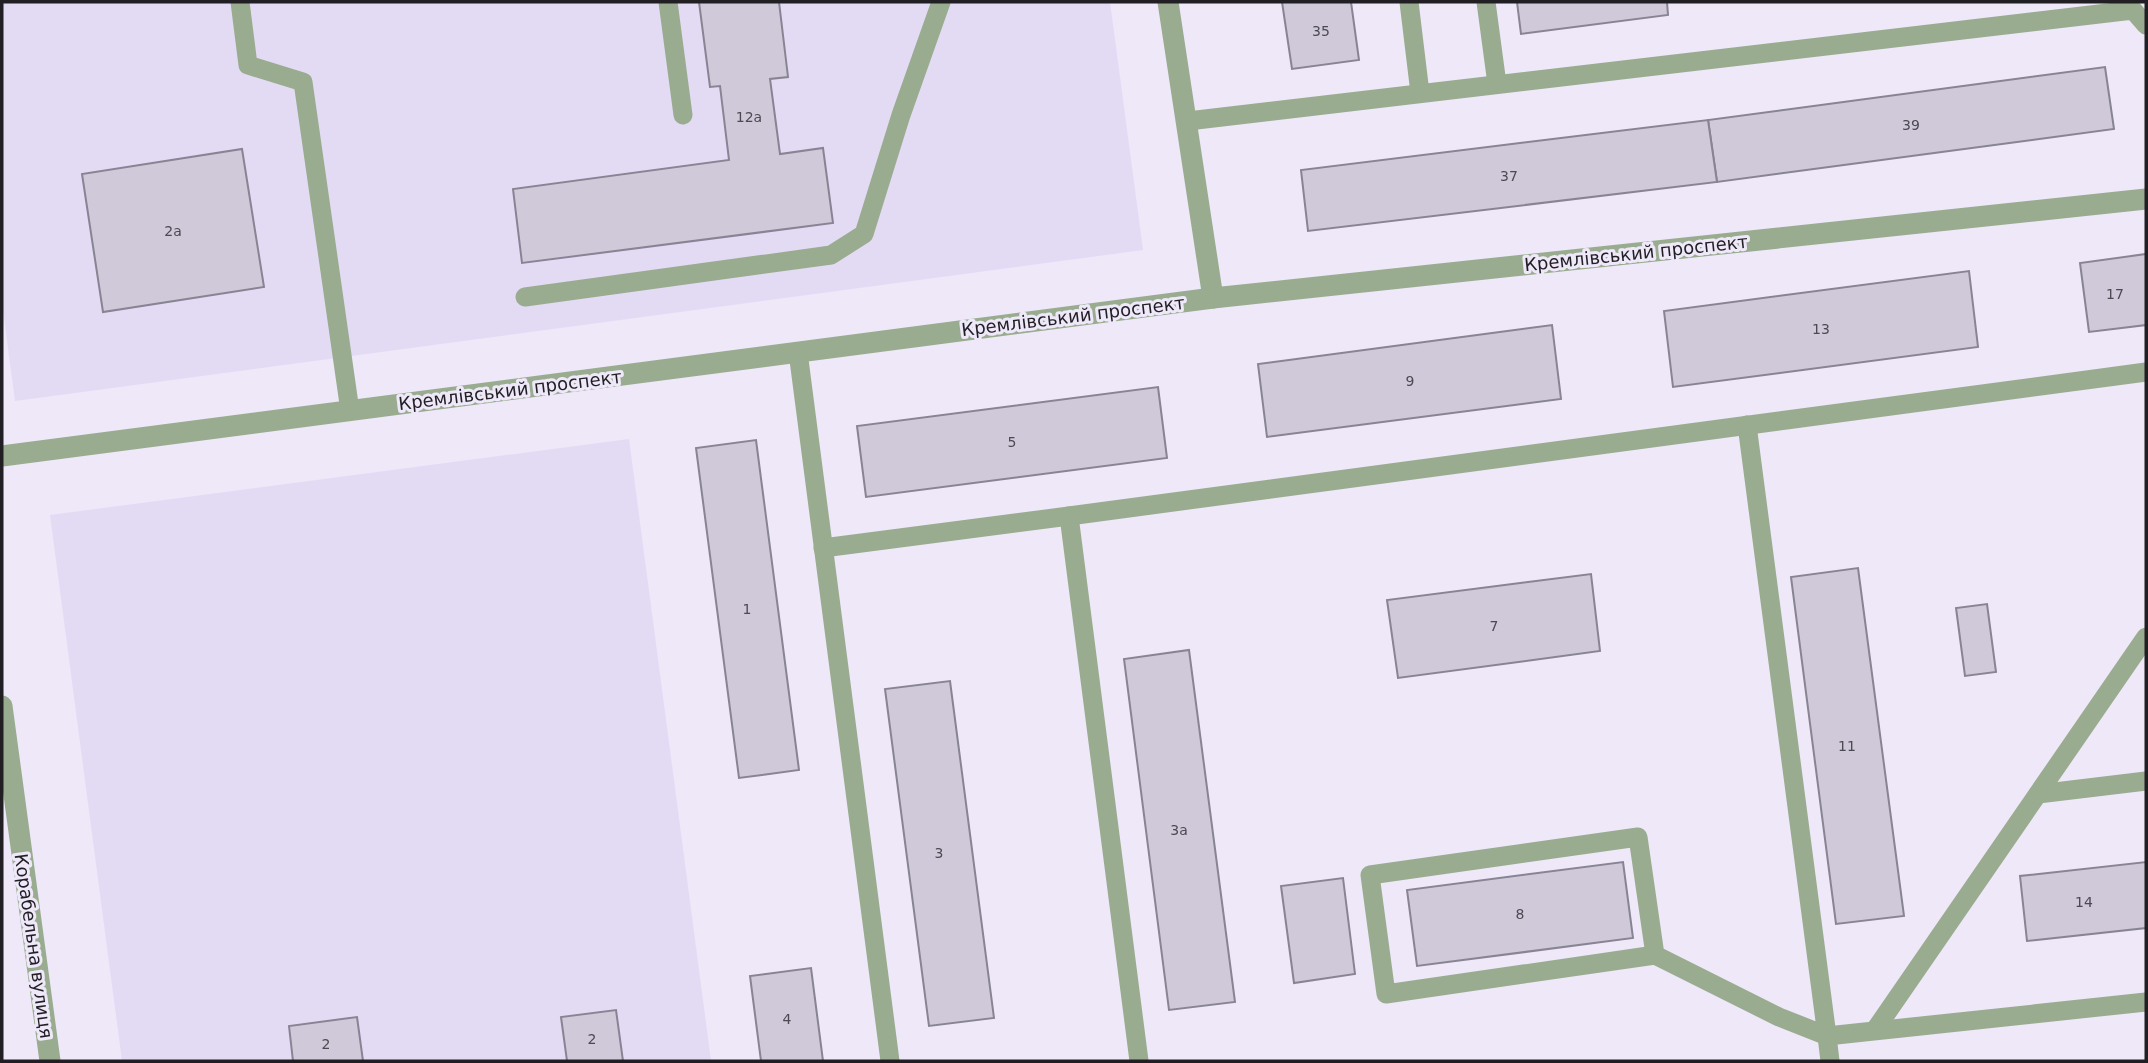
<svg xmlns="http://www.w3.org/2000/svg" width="2148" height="1063" viewBox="0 0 2148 1063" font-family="'DejaVu Sans',sans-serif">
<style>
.built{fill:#e3dbf3}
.building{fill:#cfc9da;stroke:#898493;stroke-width:2}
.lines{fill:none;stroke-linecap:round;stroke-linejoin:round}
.lane{stroke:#99ac8f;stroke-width:19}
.street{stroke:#99ac8f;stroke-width:21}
.labels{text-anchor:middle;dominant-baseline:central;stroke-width:6;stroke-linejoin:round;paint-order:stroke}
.number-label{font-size:14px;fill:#4c4952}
.street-label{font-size:18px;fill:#211e24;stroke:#eee8f9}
</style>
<rect width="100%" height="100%" fill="#eee8f9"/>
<g class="built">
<polygon points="2,2 1110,2 1143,250 15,401 2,303"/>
<polygon points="629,439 711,1061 122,1061 50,515"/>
</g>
<g class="building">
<polygon points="699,2 779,2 788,77 770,79 780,154 823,148 833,223 522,263 513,189 729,160 720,86 710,87"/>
<polygon points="1282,2 1351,2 1359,60 1292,69"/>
<polygon points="1517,2 1667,2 1668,15 1521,34"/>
<polygon points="2105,67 2114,129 1717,182 1708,120"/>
<polygon points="1708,120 1717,182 1308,231 1301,170"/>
<polygon points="242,149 264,287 103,312 82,174"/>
<polygon points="2146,254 2146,325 2089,332 2080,263"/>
<polygon points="1969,271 1978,347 1673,387 1664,311"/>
<polygon points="1552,325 1561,399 1267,437 1258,364"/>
<polygon points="1158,387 1167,458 866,497 857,426"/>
<polygon points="756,440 799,770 739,778 696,448"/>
<polygon points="1858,568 1904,916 1836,924 1791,577"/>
<polygon points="1591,574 1600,651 1398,678 1387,600"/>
<polygon points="1987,604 1996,672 1965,676 1956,608"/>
<polygon points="1189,650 1235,1002 1169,1010 1124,659"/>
<polygon points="950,681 994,1018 929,1026 885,689"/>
<polygon points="1623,862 1633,938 1417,966 1407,890"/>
<polygon points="2146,862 2146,928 2027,941 2020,876"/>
<polygon points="1343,878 1355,974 1294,983 1281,886"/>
<polygon points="811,968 823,1061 761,1061 750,976"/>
<polygon points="616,1010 623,1061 567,1061 561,1017"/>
<polygon points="357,1017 363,1061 293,1061 289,1026"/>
</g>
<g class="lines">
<g class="lane">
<polyline points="240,2 248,65 303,82 350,411"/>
<polyline points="668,2 683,115"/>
<polyline points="1409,2 1420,93"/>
<polyline points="1486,2 1497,84"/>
<polyline points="1188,121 2133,10 2146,25"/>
<polyline points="525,297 831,255 864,234 901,115 941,2"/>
<polyline points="798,352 890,1061"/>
<polyline points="1069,516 2146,372"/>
<polyline points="823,548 1069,516 1139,1061"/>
<polyline points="2038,794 2146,781"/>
<polyline points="1655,955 1638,837 1370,875 1386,994 1655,955 1779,1017 1827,1036 1747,425"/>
<polyline points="1875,1030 2146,637"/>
<polyline points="1830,1061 1827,1036 2146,1002"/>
</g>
<g class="street">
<polyline points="1168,2 1213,298"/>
<polyline points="2,456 1213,298 2146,199"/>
<polyline points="2,706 50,1061"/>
</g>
</g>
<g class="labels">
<g class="number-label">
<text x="1321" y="31">35</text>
<text x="749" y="117">12а</text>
<text x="1911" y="125">39</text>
<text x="1509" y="176">37</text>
<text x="173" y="231">2а</text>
<text x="2115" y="294">17</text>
<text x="1821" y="329">13</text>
<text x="1410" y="381">9</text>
<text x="1012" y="442">5</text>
<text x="747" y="609">1</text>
<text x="1494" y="626">7</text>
<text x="1847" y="746">11</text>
<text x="1179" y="830">3а</text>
<text x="939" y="853">3</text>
<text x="2084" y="902">14</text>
<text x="1520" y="914">8</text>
<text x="787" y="1019">4</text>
<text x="592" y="1039">2</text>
<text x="326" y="1044">2</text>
</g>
<g class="street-label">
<text transform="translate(1636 253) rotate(-6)">Кремлівський проспект</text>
<text transform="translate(1073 316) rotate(-7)">Кремлівський проспект</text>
<text transform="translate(510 390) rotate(-7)">Кремлівський проспект</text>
<text transform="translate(34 946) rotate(82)">Корабельна вулиця</text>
</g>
</g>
<rect width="2148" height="1063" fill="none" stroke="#211e24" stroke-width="7"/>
</svg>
